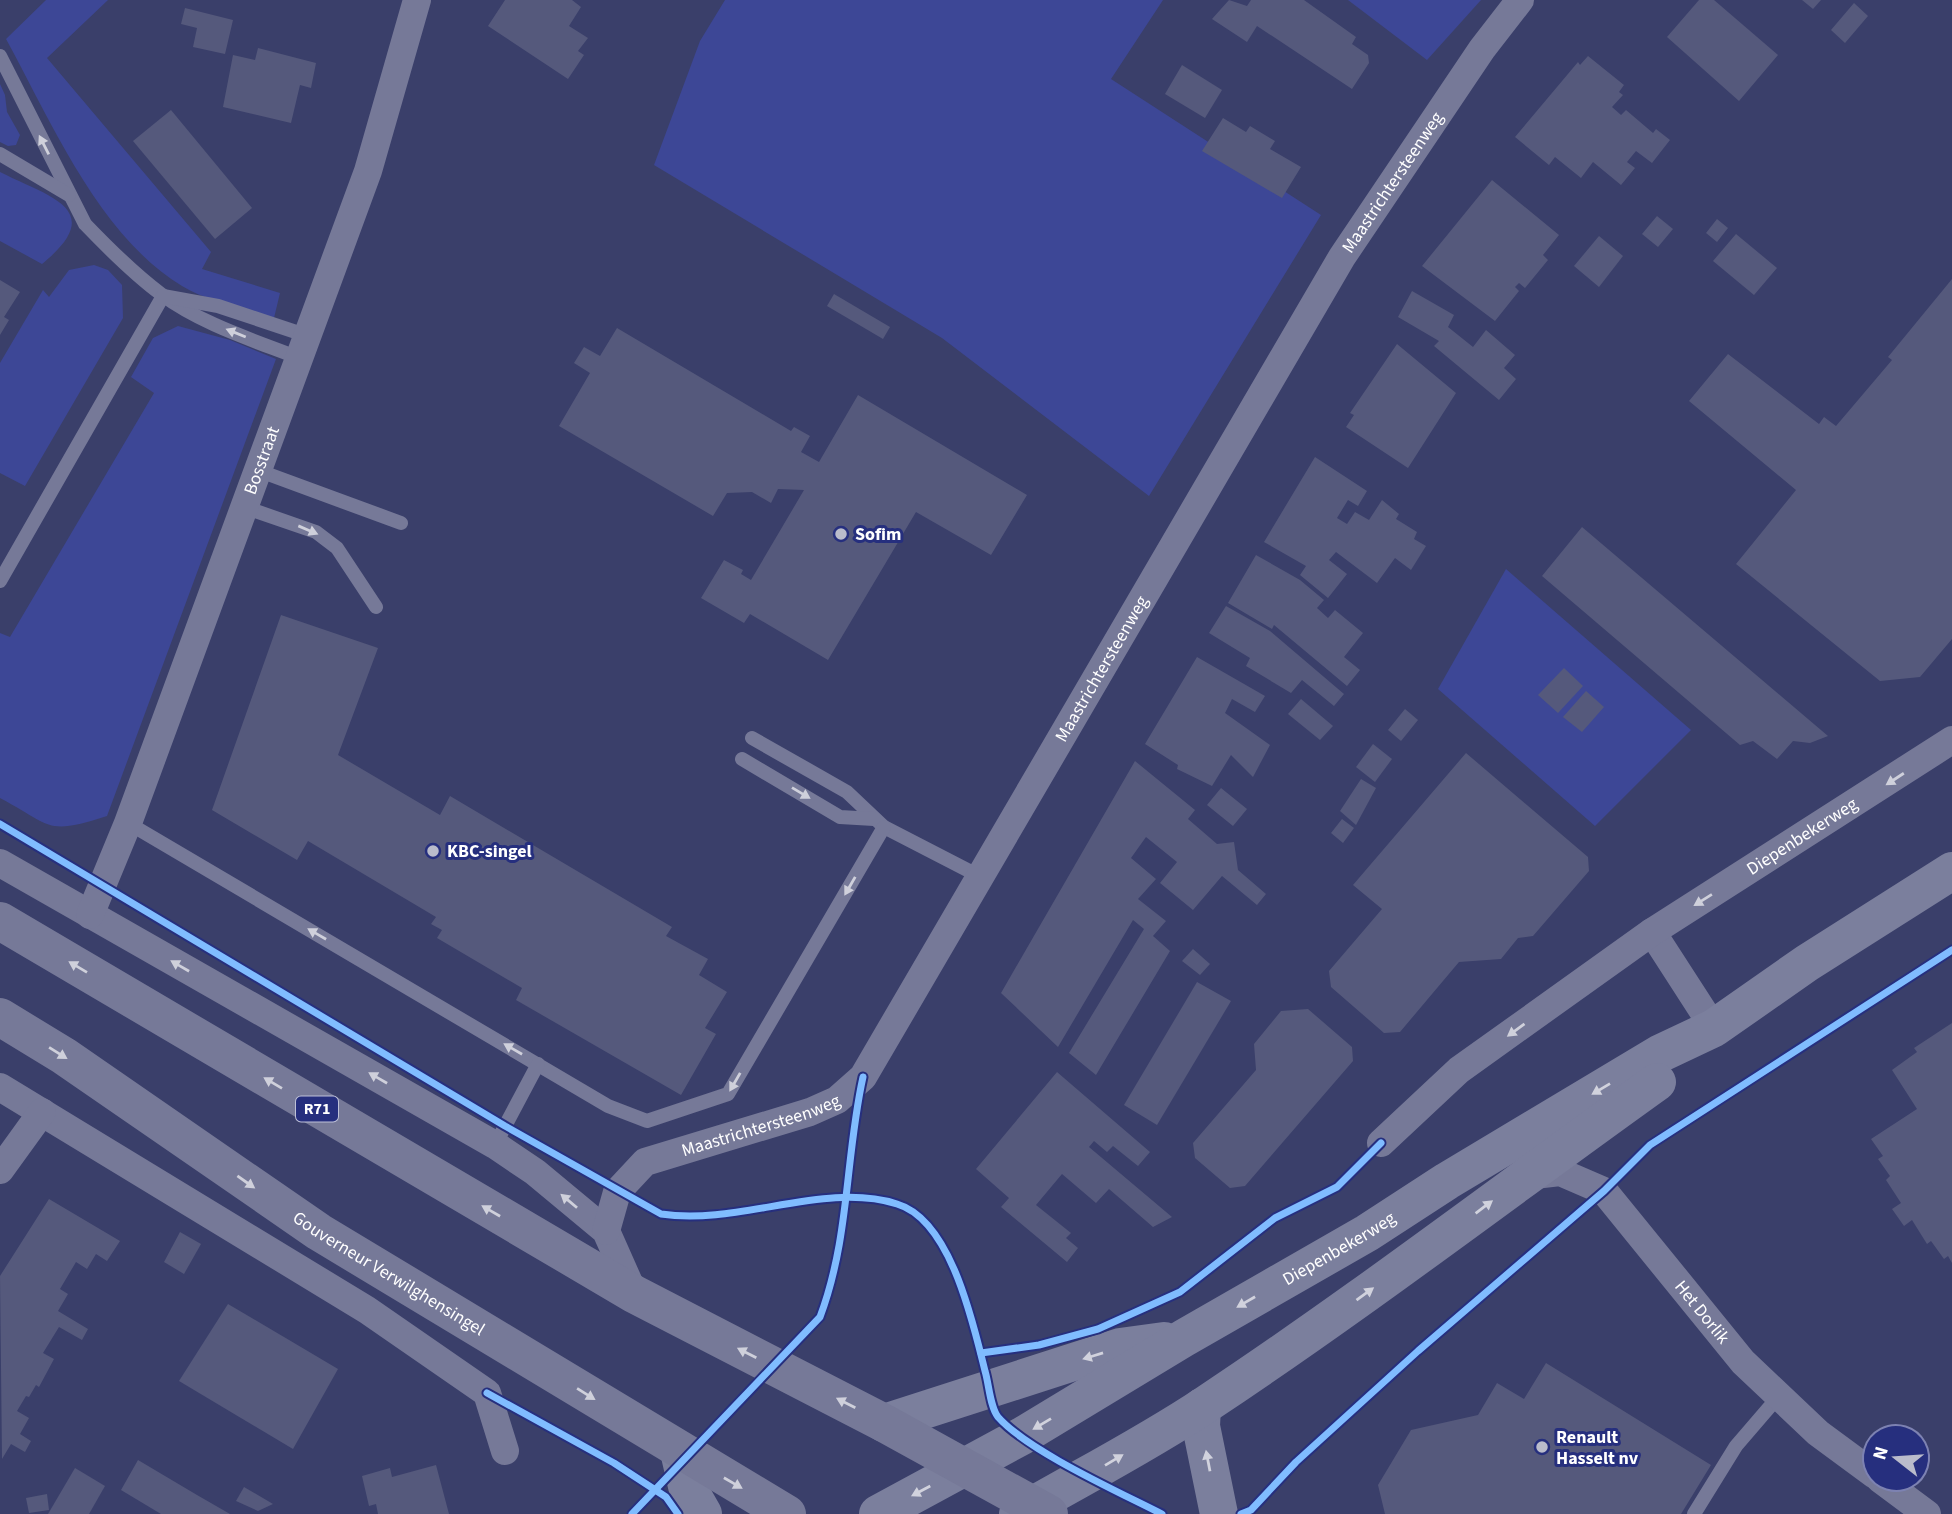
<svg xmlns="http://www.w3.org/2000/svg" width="1952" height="1514" viewBox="0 0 1952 1514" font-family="'Source Sans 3',sans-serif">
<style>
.green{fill:#3d4796}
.building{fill:#55597c}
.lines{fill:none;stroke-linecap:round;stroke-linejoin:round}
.lane{stroke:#767998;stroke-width:14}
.street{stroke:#767998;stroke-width:28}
.secondary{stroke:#7b7f9d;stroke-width:38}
.highway{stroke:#767998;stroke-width:38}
.cycleway-casing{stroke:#262f7e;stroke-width:11}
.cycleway{stroke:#80bcff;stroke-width:7}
.oneway{fill:#cfd0db}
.oneway2{fill:#d1d2dd}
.poi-dot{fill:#babccb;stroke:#262f7e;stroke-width:2.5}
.labels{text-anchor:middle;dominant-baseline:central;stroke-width:6;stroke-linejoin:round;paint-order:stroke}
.shield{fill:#262f7e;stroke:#bec1d8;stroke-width:2}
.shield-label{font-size:16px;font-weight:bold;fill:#fff}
.street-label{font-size:18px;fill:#fff;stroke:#262f7e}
.poi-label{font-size:18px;font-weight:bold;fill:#fff;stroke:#262f7e;text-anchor:start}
</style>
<rect width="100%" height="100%" fill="#3a3f6a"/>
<g class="green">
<path d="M 46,0 L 108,0 L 47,58 L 211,252 L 202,269 L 280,293 L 274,318 C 246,309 206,301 182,286 C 99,236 51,121 6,39 Z"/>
<polygon points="725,0 1163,0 1111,79 1321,215 1149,496 942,338 654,165 700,41"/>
<polygon points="1348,0 1481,0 1427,60"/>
<polygon points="0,84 5,95 7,112 20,135 16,145 8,146 0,142"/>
<path d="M 0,172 C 49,197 109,209 42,264 L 0,241 Z"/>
<polygon points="94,265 108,270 122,285 123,318 25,486 0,473 0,363 43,290 49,297 69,270"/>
<path d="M 178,326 L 230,340 L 276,359 L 107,816 C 45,836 53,826 0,798 L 0,633 L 10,637 L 154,393 L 131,377 L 153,338 Z"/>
<polygon points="1506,569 1691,730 1595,826 1438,689"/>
</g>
<g class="building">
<polygon points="505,0 572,0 581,7 569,26 588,38 578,51 584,55 568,79 488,26"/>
<polygon points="1229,0 1247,6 1251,0 1304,0 1356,37 1352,44 1368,55 1369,63 1352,89 1257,26 1247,42 1212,19"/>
<polygon points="1699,0 1714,0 1778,55 1739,101 1667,37"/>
<polygon points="1802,0 1821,0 1813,9"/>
<polygon points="1854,3 1868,16 1845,43 1831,30"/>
<polygon points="185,8 233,20 225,54 193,47 197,28 181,24"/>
<polygon points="258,48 316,63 311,88 300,85 291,123 223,107 233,55 255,60"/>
<polygon points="1588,56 1624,85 1619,92 1623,95 1612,107 1621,115 1626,110 1653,133 1656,129 1670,140 1652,163 1636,151 1627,162 1635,168 1621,185 1593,162 1581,178 1555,157 1549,165 1515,137 1578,62 1580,65"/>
<polygon points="1182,65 1222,90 1205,118 1165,94"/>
<polygon points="171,110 252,208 215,239 133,141"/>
<polygon points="1223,118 1246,132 1250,126 1275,141 1270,149 1301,167 1282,198 1202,151"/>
<polygon points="1492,180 1559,235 1543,255 1548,260 1525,288 1519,283 1515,287 1519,291 1495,321 1422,266"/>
<polygon points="1657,216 1673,229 1658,247 1642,234"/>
<polygon points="1717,219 1728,228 1717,242 1706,233"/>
<polygon points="1736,234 1777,268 1754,295 1713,261"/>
<polygon points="1599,236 1623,256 1599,287 1574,266"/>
<polygon points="1952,279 1952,639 1920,677 1880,681 1736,564 1796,490 1689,401 1728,354 1819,424 1824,417 1836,426 1892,360 1888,357"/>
<polygon points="0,280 20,292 4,317 9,320 0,335"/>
<polygon points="1412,291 1454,315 1448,327 1473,347 1486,330 1515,355 1504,368 1516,379 1499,400 1434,346 1439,341 1398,317"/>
<polygon points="834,294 890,327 883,339 827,306"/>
<polygon points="617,328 791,431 794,427 810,436 801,452 819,462 858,395 1027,495 991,555 916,512 828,660 750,614 744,623 701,598 724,560 743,570 741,574 751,580 804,490 778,489 771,503 752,492 727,493 713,516 559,426 590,373 574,363 584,347 600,356"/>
<polygon points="1397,344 1456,393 1408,468 1346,427 1354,415 1350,413"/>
<polygon points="1315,457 1367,491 1358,506 1348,500 1337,518 1347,524 1355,512 1369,520 1382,500 1399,514 1396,519 1417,532 1414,539 1426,546 1411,570 1395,558 1377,583 1336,552 1329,560 1347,574 1328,598 1300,575 1306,566 1264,542"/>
<polygon points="1582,527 1828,736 1810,743 1793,741 1777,759 1753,741 1740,745 1542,576"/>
<polygon points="1256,555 1300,580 1324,600 1317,608 1328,618 1335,610 1363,633 1344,657 1360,670 1347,686 1274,625 1272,629 1228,603"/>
<polygon points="1226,606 1270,631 1344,694 1334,706 1302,680 1291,693 1246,666 1250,658 1209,633"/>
<polygon points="281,615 378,648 338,755 440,815 450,796 672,927 666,936 708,959 699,975 727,992 705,1028 716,1034 681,1095 516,1000 522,988 437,938 442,930 431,924 436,917 308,841 297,860 212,810"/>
<polygon points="1197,657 1265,696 1255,712 1232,699 1225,713 1270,745 1253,777 1231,755 1212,786 1177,769 1178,765 1145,744"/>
<polygon points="1564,668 1583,686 1558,713 1538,695"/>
<polygon points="1586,691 1604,707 1582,732 1563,717"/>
<polygon points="1301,699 1333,726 1320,740 1288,714"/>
<polygon points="1405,709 1418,720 1401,741 1388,730"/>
<polygon points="1373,744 1392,759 1375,782 1356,767"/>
<polygon points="1466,753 1588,857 1589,871 1533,936 1518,938 1501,959 1459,962 1400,1032 1384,1033 1331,987 1329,971 1382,909 1353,885"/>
<polygon points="1135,761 1195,810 1188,819 1217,844 1234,842 1238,870 1266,894 1257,905 1222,876 1193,910 1160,883 1177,862 1146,837 1131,858 1156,879 1138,899 1166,921 1153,936 1170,951 1096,1075 1069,1053 1144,929 1133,920 1058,1047 1001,993"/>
<polygon points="1361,779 1376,788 1356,825 1340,811"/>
<polygon points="1221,788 1247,809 1233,826 1207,805"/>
<polygon points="1342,819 1354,828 1343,843 1331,833"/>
<polygon points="1193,949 1210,964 1200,975 1182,961"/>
<polygon points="1197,982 1231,1001 1157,1125 1124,1105"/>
<polygon points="1308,1009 1352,1047 1353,1061 1245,1186 1230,1188 1195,1158 1193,1143 1256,1070 1254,1044 1281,1011"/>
<polygon points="1952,1023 1952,1263 1948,1256 1944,1259 1931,1241 1927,1244 1912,1220 1904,1226 1892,1209 1901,1203 1886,1180 1890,1176 1878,1159 1883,1156 1871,1139 1917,1109 1892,1070 1917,1052 1914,1048"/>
<polygon points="1057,1072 1150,1152 1138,1166 1113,1146 1107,1152 1094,1141 1089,1147 1172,1217 1153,1227 1109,1189 1096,1203 1062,1174 1036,1205 1071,1233 1066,1238 1078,1248 1067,1262 1001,1207 1009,1198 976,1169"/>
<polygon points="49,1199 120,1241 107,1261 96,1254 87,1269 76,1262 60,1289 68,1294 58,1311 88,1329 82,1340 59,1327 43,1353 54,1359 39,1387 36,1385 29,1397 26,1396 17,1411 29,1418 20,1434 31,1441 25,1452 11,1444 2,1459 0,1276"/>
<polygon points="180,1232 201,1244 184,1274 164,1262"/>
<polygon points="228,1304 338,1369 293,1449 179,1381"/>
<polygon points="1546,1363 1711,1465 1681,1514 1385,1514 1378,1485 1411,1430 1478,1415 1497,1383 1524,1399"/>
<polygon points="138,1460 197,1495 230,1514 161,1514 121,1490"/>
<polygon points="436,1465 449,1514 378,1514 376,1504 369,1506 362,1476 390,1468 392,1477"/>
<polygon points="75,1468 105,1486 89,1514 48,1514"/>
<polygon points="244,1487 273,1504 258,1511 236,1501"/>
<polygon points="47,1494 49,1510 29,1513 26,1498"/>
</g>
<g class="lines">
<g class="lane">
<path d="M 0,56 L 85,224 C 109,249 134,274 161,294 C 201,324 253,340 299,358"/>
<polyline points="0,154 69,195"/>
<polyline points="257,470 401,523"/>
<polyline points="244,507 316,532 337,548 376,607"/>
<polyline points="0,581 163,296 218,306 308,336"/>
<polyline points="752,738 847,792 884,827 979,876"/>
<polyline points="742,759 840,817 874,819"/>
<polyline points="128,823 608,1106 647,1121 728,1094 884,827"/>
<polyline points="495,1145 538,1064"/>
<polyline points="1694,1514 1736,1446 1779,1396"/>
</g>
<g class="street">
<polyline points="0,863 495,1145 535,1172 606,1231 634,1294"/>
<path id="s1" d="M 90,915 L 128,823 L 368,171 L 417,0"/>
<polyline points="1652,932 1714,1028"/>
<polyline points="0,1087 367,1310 487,1393 505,1451"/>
<path id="s2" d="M 1381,1143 L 1459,1070 L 1652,932 L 1952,740"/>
<polyline points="0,1170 42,1112"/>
<path id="s3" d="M 1526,1176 L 1560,1172 L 1604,1191 L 1743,1362 L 1818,1433 L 1875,1475"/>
<path id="s4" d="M 606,1231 L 617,1192 L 645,1162 L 810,1112 L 837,1100 L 863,1077 L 1342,257 L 1482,49 L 1520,0"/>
<polyline points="1880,1479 1927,1514"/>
</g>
<g class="secondary">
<polyline points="1202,1407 1201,1426 1219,1514"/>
<polyline points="884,1423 1120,1347 1164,1341"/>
<polyline points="679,1451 687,1486 703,1514"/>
<path id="s5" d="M 878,1514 L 1022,1436 L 1184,1338 L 1367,1233 L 1447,1181 L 1659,1054 L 1714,1028 L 1807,963 L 1952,871"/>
<path d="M 1018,1514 C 1080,1478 1145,1445 1205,1405 C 1359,1303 1506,1190 1657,1082"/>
</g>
<g class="highway">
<polyline points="0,921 634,1294 884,1423 1049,1514"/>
<path id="s6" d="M 0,1017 L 64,1056 L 319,1232 L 787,1514"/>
</g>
<g class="cycleway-casing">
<g id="cycleway">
<path d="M 0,824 L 505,1126 L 661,1214 C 739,1226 824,1181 897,1204 C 951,1220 973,1323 985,1371 C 989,1384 990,1407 998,1417 C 1028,1451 1119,1492 1162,1514"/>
<polyline points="981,1353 1039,1345 1098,1329 1180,1292 1275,1218 1337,1187 1381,1143"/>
<polyline points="487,1393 614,1463 666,1497 678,1514"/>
<path d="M 632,1514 L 820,1317 C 850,1237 845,1158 863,1077"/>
<polyline points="1241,1514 1251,1510 1296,1462 1418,1351 1604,1191 1650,1145 1952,950"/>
</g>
</g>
<use href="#cycleway" class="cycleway"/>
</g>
<defs><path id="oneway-solid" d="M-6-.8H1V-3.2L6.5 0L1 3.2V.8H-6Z" transform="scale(1.75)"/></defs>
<g class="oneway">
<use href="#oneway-solid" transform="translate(44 145) rotate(-117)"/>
<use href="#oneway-solid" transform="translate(236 333) rotate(-158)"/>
<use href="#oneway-solid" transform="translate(308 530) rotate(23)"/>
<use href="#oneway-solid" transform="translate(1895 779) rotate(147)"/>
<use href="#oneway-solid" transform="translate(801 793) rotate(31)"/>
<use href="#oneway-solid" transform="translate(850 886) rotate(120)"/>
<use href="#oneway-solid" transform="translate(1703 900) rotate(148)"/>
<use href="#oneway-solid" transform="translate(317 934) rotate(-150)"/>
<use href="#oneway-solid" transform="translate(180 966) rotate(-150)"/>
<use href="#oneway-solid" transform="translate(78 967) rotate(-149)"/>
<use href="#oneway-solid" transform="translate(1516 1030) rotate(144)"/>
<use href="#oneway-solid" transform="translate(513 1049) rotate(-150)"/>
<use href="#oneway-solid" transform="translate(58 1053) rotate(32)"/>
<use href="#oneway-solid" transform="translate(378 1078) rotate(-150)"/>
<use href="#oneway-solid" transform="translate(735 1082) rotate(120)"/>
<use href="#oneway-solid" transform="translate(273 1083) rotate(-149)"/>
<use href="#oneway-solid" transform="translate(246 1182) rotate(35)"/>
<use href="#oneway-solid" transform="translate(569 1201) rotate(-140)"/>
<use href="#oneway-solid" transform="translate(491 1211) rotate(-150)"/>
<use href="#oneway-solid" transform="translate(747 1353) rotate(-153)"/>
<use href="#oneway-solid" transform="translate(586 1394) rotate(32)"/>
<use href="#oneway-solid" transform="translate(846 1403) rotate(-153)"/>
<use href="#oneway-solid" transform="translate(733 1483) rotate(30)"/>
</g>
<g class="oneway2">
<use href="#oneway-solid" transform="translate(1601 1089) rotate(149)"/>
<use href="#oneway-solid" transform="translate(1484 1207) rotate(-37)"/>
<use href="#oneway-solid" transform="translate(1365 1294) rotate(-36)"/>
<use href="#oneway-solid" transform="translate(1246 1302) rotate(150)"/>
<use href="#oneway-solid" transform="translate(1093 1356) rotate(163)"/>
<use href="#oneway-solid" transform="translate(1042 1424) rotate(149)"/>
<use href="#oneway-solid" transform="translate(1114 1460) rotate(-31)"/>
<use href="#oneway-solid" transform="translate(1208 1461) rotate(-101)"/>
<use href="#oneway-solid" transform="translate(921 1491) rotate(152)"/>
</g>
<g class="poi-dot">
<circle cx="841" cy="534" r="7"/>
<circle cx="433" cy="851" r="7"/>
<circle cx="1542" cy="1447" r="7"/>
</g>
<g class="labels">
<rect class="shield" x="296" y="1096.5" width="42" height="25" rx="5"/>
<g class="shield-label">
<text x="317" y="1109">R71</text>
</g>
<g class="street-label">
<text stroke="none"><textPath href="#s4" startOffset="1358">Maastrichtersteenweg</textPath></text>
<text stroke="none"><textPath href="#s1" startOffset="486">Bosstraat</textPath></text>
<text stroke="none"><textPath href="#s4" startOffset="791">Maastrichtersteenweg</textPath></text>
<text stroke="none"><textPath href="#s2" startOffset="522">Diepenbekerweg</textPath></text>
<text stroke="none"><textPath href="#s4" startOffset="203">Maastrichtersteenweg</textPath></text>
<text stroke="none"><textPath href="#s5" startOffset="532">Diepenbekerweg</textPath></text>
<text stroke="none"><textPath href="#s6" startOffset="466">Gouverneur Verwilghensingel</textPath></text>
<text stroke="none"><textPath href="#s3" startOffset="238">Het Dorlik</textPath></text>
</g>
<g class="poi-label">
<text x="855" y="534">Sofim</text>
<text x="447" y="851">KBC-singel</text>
<text x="1556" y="1437">Renault<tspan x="1556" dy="21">Hasselt nv</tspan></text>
</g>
</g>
<g transform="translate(1896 1458) rotate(287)"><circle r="33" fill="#262f7e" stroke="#7d82b2" stroke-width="2"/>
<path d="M0-5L12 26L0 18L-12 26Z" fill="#babccb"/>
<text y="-10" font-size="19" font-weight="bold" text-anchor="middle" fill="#ffffff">N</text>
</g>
</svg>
